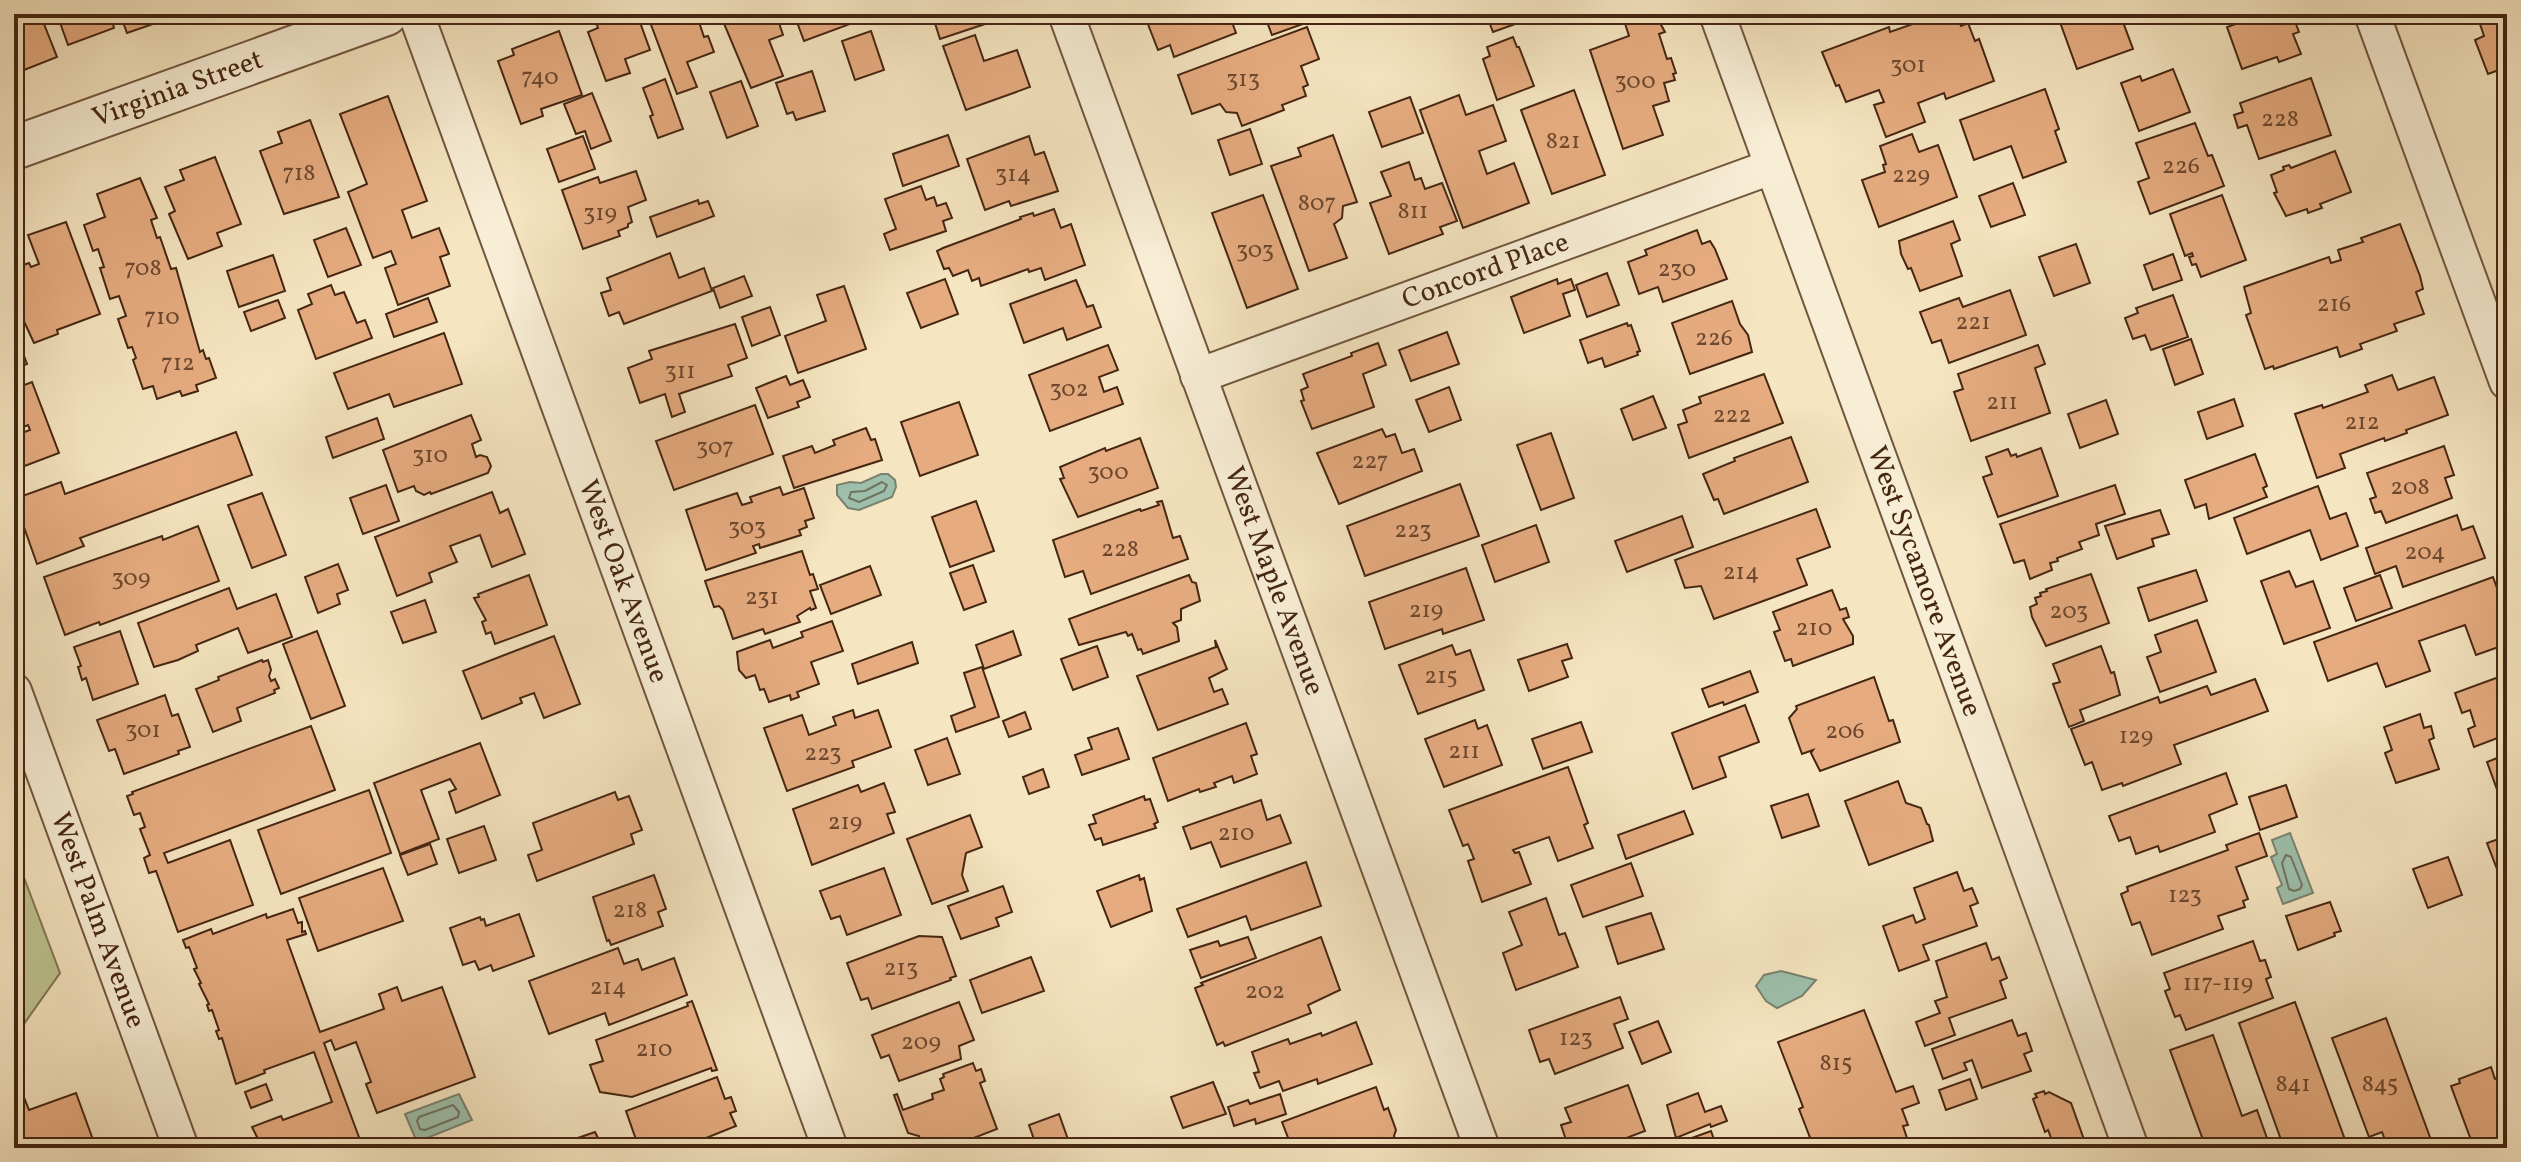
<svg xmlns="http://www.w3.org/2000/svg" width="2521" height="1162" viewBox="0 0 2521 1162" font-family="Vollkorn,serif">
<style>
.green{fill:#bec491;stroke:#827552;stroke-width:2}
.water{fill:#9dc0ac;stroke:#7a826f;stroke-width:2}
.lines{fill:none;stroke-linecap:round;stroke-linejoin:round}
.shore{stroke:#717360;stroke-width:2}
.building{fill:#e6ac80;stroke:#452613;stroke-width:2}
.minor-casing{stroke:#71563e;stroke-width:38}
.tertiary-casing{stroke:#71563e;stroke-width:46}
.minor{stroke:#f8eed6;stroke-width:34}
.tertiary{stroke:#f8eed6;stroke-width:42}
.labels{text-anchor:middle;dominant-baseline:central;stroke-width:8;stroke-linejoin:round;paint-order:stroke}
.number-label{font-size:24px;fill:#6d482e}
.street-label{font-size:28px;fill:#452613;stroke:#f8eed6}
</style>
<rect width="100%" height="100%" fill="#f5e5c0"/>
<filter id="stains"><feTurbulence type="fractalNoise" baseFrequency=".0025" numOctaves="4"/><feColorMatrix values="0 0 0 0 .2 0 0 0 0 .09 0 0 0 0 .02 0 0 0 .5 -.17"/></filter>
<radialGradient id="worn" r=".72"><stop offset=".6" stop-color="#630" stop-opacity="0"/><stop offset="1" stop-color="#630" stop-opacity=".3"/></radialGradient>
<polygon class="green" points="14,851 60,973 14,1038"/>
<g class="water">
<polygon points="881,474 888,474 895,480 896,487 892,497 859,510 848,508 837,495 837,485 850,482 861,483"/>
<polygon points="2290,833 2313,893 2283,904 2277,888 2282,885 2271,857 2277,854 2272,840"/>
<polygon points="1781,971 1816,980 1802,996 1777,1008 1766,1001 1756,986 1764,975"/>
<polygon points="459,1094 472,1120 417,1142 405,1114"/>
</g>
<g class="lines">
<g class="shore">
<polygon points="882,482 887,485 884,491 859,502 849,498 851,492 865,491"/>
<polygon points="2286,855 2291,857 2302,885 2300,889 2294,891 2289,889 2282,863"/>
<polygon points="453,1105 459,1112 458,1117 425,1130 420,1129 417,1121 419,1117"/>
</g>
</g>
<g class="building">
<polygon points="14,14 40,14 57,57 14,74"/>
<polygon points="57,14 110,14 114,28 68,45"/>
<polygon points="120,14 156,14 159,22 127,33"/>
<polygon points="608,14 637,14 650,50 625,59 630,73 606,81 588,32 598,28 595,19"/>
<polygon points="647,14 700,14 701,18 698,19 704,37 708,36 714,52 687,62 697,87 677,94"/>
<polygon points="720,14 776,14 783,35 769,40 783,76 751,88"/>
<polygon points="794,14 846,14 850,24 804,41"/>
<polygon points="932,14 986,14 988,23 940,39"/>
<polygon points="1144,14 1229,14 1236,33 1174,57 1170,45 1158,50"/>
<polygon points="1264,14 1311,14 1314,20 1272,35"/>
<polygon points="1486,14 1543,14 1493,32"/>
<polygon points="1622,14 1655,14 1665,32 1659,34 1667,59 1671,58 1676,73 1673,74 1675,80 1664,83 1669,101 1653,106 1663,135 1623,149 1590,50 1629,36"/>
<polygon points="1922,14 1956,14 1961,26 1968,23 1975,41 1979,39 1994,81 1946,99 1944,93 1918,103 1925,122 1886,137 1874,105 1884,102 1879,90 1846,102 1839,85 1836,86 1822,52 1889,27 1890,32 1913,24 1911,18"/>
<polygon points="2057,14 2120,14 2133,49 2077,69"/>
<polygon points="2264,14 2292,14 2299,32 2293,34 2301,54 2279,62 2277,57 2242,69 2227,27"/>
<polygon points="2499,14 2507,14 2507,67 2488,74 2475,40 2484,36 2479,21"/>
<polygon points="1307,27 1319,59 1301,66 1308,85 1303,87 1306,96 1282,105 1284,110 1242,126 1237,113 1226,112 1220,104 1192,114 1178,75"/>
<polygon points="559,31 582,95 541,109 543,116 521,124 498,61 514,55 512,49"/>
<polygon points="871,31 884,70 855,80 842,41"/>
<polygon points="975,35 984,61 1017,50 1030,87 966,110 943,46"/>
<polygon points="1513,37 1517,47 1519,47 1534,86 1497,100 1483,59 1490,56 1487,47"/>
<polygon points="2173,69 2190,112 2139,131 2121,83 2140,76 2142,81"/>
<polygon points="812,71 825,111 796,120 793,112 787,114 776,83"/>
<polygon points="2311,78 2331,135 2259,159 2247,125 2238,128 2234,115 2243,112 2240,103"/>
<polygon points="665,79 683,129 658,138 650,116 653,115 643,88"/>
<polygon points="741,81 758,126 727,138 710,92"/>
<polygon points="2045,89 2059,129 2055,131 2066,162 2023,178 2011,146 1974,160 1960,120"/>
<polygon points="1574,90 1605,175 1552,194 1521,110"/>
<polygon points="592,93 611,141 591,149 585,131 576,134 564,104"/>
<polygon points="1459,95 1466,115 1493,105 1506,141 1479,151 1487,174 1514,163 1529,203 1463,228 1420,110"/>
<polygon points="388,96 427,201 402,210 412,238 439,228 449,254 440,257 450,286 398,305 385,268 396,264 391,251 373,258 348,192 367,184 340,114"/>
<polygon points="1410,97 1423,133 1382,147 1369,112"/>
<polygon points="310,120 339,197 284,214 260,151 282,143 278,132"/>
<polygon points="2195,123 2208,156 2212,155 2224,186 2150,214 2138,182 2149,178 2136,143"/>
<polygon points="1250,129 1262,164 1230,175 1218,140"/>
<polygon points="1912,134 1919,152 1938,145 1957,197 1879,227 1862,180 1885,172 1883,165 1886,164 1880,146"/>
<polygon points="948,135 959,166 903,186 893,154"/>
<polygon points="1333,135 1357,202 1343,206 1342,218 1334,224 1347,258 1309,271 1271,166 1301,156 1298,148"/>
<polygon points="583,136 595,169 559,182 547,149"/>
<polygon points="1029,136 1035,155 1044,152 1058,191 1011,206 1009,201 985,210 967,159"/>
<polygon points="2335,151 2351,192 2320,204 2322,208 2308,213 2307,209 2286,216 2274,193 2277,192 2271,175 2284,170 2283,167 2289,165 2291,168"/>
<polygon points="215,157 241,224 217,233 222,246 188,259 169,214 175,211 165,187 184,180 180,170"/>
<polygon points="1409,162 1415,180 1421,178 1425,189 1442,183 1457,221 1440,227 1443,234 1389,254 1370,203 1391,196 1381,172"/>
<polygon points="636,171 646,200 628,207 632,222 628,224 628,227 618,231 620,236 583,249 562,190 598,177 600,183"/>
<polygon points="140,178 157,218 151,220 157,238 160,237 171,269 176,268 200,352 203,350 206,359 209,358 216,378 196,385 198,391 182,396 180,391 157,399 153,386 143,389 133,360 136,358 132,347 128,348 118,319 126,316 119,296 110,299 100,268 104,267 98,249 93,251 84,225 105,217 97,194"/>
<polygon points="2013,183 2025,215 1991,227 1979,196"/>
<polygon points="921,186 926,200 934,197 937,206 946,203 952,218 943,221 946,231 890,250 884,234 896,229 885,199"/>
<polygon points="1263,195 1298,289 1247,308 1212,213"/>
<polygon points="2222,195 2246,260 2201,277 2196,264 2192,265 2189,257 2193,256 2192,253 2185,256 2170,214"/>
<polygon points="698,200 699,204 708,201 714,216 657,237 650,217"/>
<polygon points="1054,209 1061,228 1071,224 1085,265 1045,280 1041,268 1029,272 1028,269 981,286 979,278 972,281 968,270 953,276 949,268 944,269 937,251 943,248 1021,219 1020,217 1033,213 1034,216"/>
<polygon points="1953,221 1960,240 1951,244 1962,276 1920,291 1911,268 1908,269 1901,254 1899,241"/>
<polygon points="66,222 100,314 57,330 58,334 34,343 16,304 19,303 14,290 14,268 29,263 31,267 39,264 28,235"/>
<polygon points="2400,224 2420,276 2423,289 2416,292 2424,314 2394,324 2397,331 2360,344 2362,349 2340,357 2337,347 2274,369 2273,366 2265,369 2246,315 2251,313 2244,287 2329,257 2331,263 2341,260 2338,250 2363,242 2361,238"/>
<polygon points="346,228 361,265 328,277 314,240"/>
<polygon points="1697,230 1702,244 1710,241 1715,249 1727,279 1663,302 1658,287 1639,294 1628,262 1647,255 1645,250"/>
<polygon points="2076,244 2090,283 2054,296 2039,257"/>
<polygon points="670,253 679,278 704,268 712,291 624,324 619,312 609,316 601,293 611,290 607,278"/>
<polygon points="2173,254 2182,280 2153,290 2144,265"/>
<polygon points="273,255 285,291 239,307 227,271"/>
<polygon points="1607,273 1619,305 1587,317 1576,285"/>
<polygon points="744,276 752,296 720,308 713,288"/>
<polygon points="945,279 958,314 921,328 907,293"/>
<polygon points="1557,279 1558,284 1571,279 1575,290 1563,294 1570,316 1524,333 1511,297"/>
<polygon points="1076,280 1087,307 1093,305 1101,327 1067,340 1063,328 1024,343 1010,304"/>
<polygon points="331,285 335,295 344,292 357,323 365,320 372,338 316,359 298,310 312,304 308,294"/>
<polygon points="844,286 866,349 798,373 785,336 826,321 817,295"/>
<polygon points="2010,290 2026,335 1949,363 1941,340 1932,343 1920,312 1959,298 1963,307"/>
<polygon points="2173,295 2188,337 2151,350 2145,335 2133,339 2125,318 2138,313 2136,308"/>
<polygon points="428,298 437,322 394,337 386,314"/>
<polygon points="278,300 285,318 251,331 244,312"/>
<polygon points="1732,301 1740,324 1748,335 1752,352 1690,374 1672,323"/>
<polygon points="770,307 780,335 752,346 742,317"/>
<polygon points="1627,323 1628,326 1631,325 1640,351 1637,352 1638,355 1605,367 1602,358 1588,363 1580,340"/>
<polygon points="735,324 747,358 728,365 732,376 679,394 685,412 672,417 665,394 640,403 628,368 652,359 649,351"/>
<polygon points="14,329 27,364 14,369"/>
<polygon points="1447,332 1459,364 1411,381 1399,350"/>
<polygon points="444,333 462,384 394,407 389,394 348,409 334,373"/>
<polygon points="2191,339 2203,374 2175,385 2163,349"/>
<polygon points="1378,343 1386,365 1363,374 1374,407 1312,429 1301,401 1304,400 1301,390 1308,387 1303,374 1352,356 1351,353"/>
<polygon points="1108,345 1118,370 1099,377 1104,392 1117,387 1123,404 1050,431 1029,375"/>
<polygon points="2038,345 2045,364 2035,368 2050,413 1971,441 1954,392 1963,389 1958,374"/>
<polygon points="1764,374 1783,423 1689,458 1678,425 1687,422 1683,410 1701,403 1699,397"/>
<polygon points="2392,375 2398,390 2434,377 2448,415 2406,430 2407,433 2385,441 2384,438 2340,454 2345,468 2317,478 2295,414 2322,405 2323,408 2368,392 2365,385"/>
<polygon points="786,376 790,385 803,380 810,397 797,402 799,407 768,418 756,388"/>
<polygon points="32,382 59,453 14,470 14,436 30,430 28,425 14,431 14,389"/>
<polygon points="1449,387 1461,420 1429,432 1416,400"/>
<polygon points="1653,396 1666,428 1633,440 1621,409"/>
<polygon points="2234,399 2243,426 2207,439 2198,412"/>
<polygon points="2106,400 2118,434 2080,448 2068,414"/>
<polygon points="959,402 978,455 920,476 901,422"/>
<polygon points="755,405 773,454 674,490 656,441"/>
<polygon points="471,415 481,440 472,444 476,457 480,455 487,457 491,466 488,473 431,494 430,492 424,495 416,491 414,486 398,492 383,450"/>
<polygon points="377,418 384,439 333,458 326,437"/>
<polygon points="866,428 871,440 875,439 882,460 794,488 783,456 812,446 815,453 835,445 833,440"/>
<polygon points="1382,429 1386,437 1395,434 1402,453 1414,449 1422,471 1339,504 1317,453"/>
<polygon points="236,432 252,475 80,538 84,546 37,564 14,499 61,482 65,494"/>
<polygon points="1551,433 1574,498 1541,510 1517,445"/>
<polygon points="1791,437 1808,482 1724,514 1718,499 1714,500 1703,474 1735,461 1734,458"/>
<polygon points="1140,438 1158,488 1078,517 1060,479 1064,478 1060,467 1105,448 1106,451"/>
<polygon points="2444,446 2454,475 2445,478 2452,498 2386,523 2381,511 2375,513 2370,499 2376,497 2367,473"/>
<polygon points="2041,448 2058,496 1998,517 1983,477 1992,474 1986,457 2008,449 2011,456 2016,454 2017,457"/>
<polygon points="2255,454 2267,486 2263,488 2267,497 2209,519 2206,504 2195,508 2185,480"/>
<polygon points="1460,484 1479,536 1365,576 1347,526"/>
<polygon points="386,485 399,521 363,534 350,498"/>
<polygon points="2115,485 2125,514 2096,524 2099,535 2079,542 2082,549 2057,558 2058,561 2050,563 2052,570 2030,579 2024,560 2014,563 2000,524"/>
<polygon points="2318,486 2330,519 2346,513 2358,546 2321,560 2310,530 2247,554 2234,518"/>
<polygon points="780,487 783,495 804,488 814,518 805,521 807,527 799,530 801,535 760,548 759,544 753,546 756,553 706,570 686,510 737,493 742,505 752,502 750,497"/>
<polygon points="492,492 500,513 508,509 525,554 492,567 480,535 450,546 457,562 429,573 432,582 397,596 375,537"/>
<polygon points="262,493 286,555 252,568 228,505"/>
<polygon points="976,501 994,551 950,567 932,517"/>
<polygon points="1162,501 1173,538 1180,536 1188,559 1091,594 1083,571 1065,577 1053,540 1140,509 1141,511 1159,505 1157,502"/>
<polygon points="1816,509 1830,547 1797,559 1807,585 1714,619 1701,586 1685,588 1675,560"/>
<polygon points="2160,510 2169,534 2152,539 2154,546 2117,559 2105,526"/>
<polygon points="2457,515 2462,530 2473,526 2485,558 2403,587 2396,566 2375,574 2366,548"/>
<polygon points="1682,516 1693,547 1627,572 1615,541"/>
<polygon points="1536,525 1549,562 1495,582 1482,545"/>
<polygon points="198,526 219,581 100,625 99,622 65,635 44,577 162,536 163,540"/>
<polygon points="802,551 810,575 813,574 818,589 810,591 816,608 811,610 810,608 797,616 800,622 765,634 763,629 733,639 723,610 719,606 714,607 705,581"/>
<polygon points="338,564 348,590 337,594 340,604 318,613 305,577"/>
<polygon points="973,565 986,602 964,610 950,573"/>
<polygon points="870,566 881,595 831,614 820,585"/>
<polygon points="1466,568 1484,620 1443,634 1442,629 1385,649 1369,602"/>
<polygon points="2196,570 2207,601 2149,621 2138,588"/>
<polygon points="2289,571 2296,587 2313,581 2330,628 2284,644 2261,581"/>
<polygon points="2091,574 2109,623 2046,646 2032,617 2030,607 2037,604 2035,598 2041,596 2040,593 2047,591 2046,589"/>
<polygon points="529,575 547,625 495,644 491,632 486,634 482,622 486,620 474,598 479,597 478,594"/>
<polygon points="1189,575 1192,582 1196,583 1200,601 1181,609 1181,620 1173,623 1177,627 1179,641 1143,654 1141,649 1138,650 1132,634 1128,636 1126,632 1079,645 1069,619"/>
<polygon points="2380,575 2392,608 2356,621 2344,588"/>
<polygon points="2493,577 2507,616 2507,644 2476,655 2465,625 2419,641 2430,671 2386,687 2377,663 2328,681 2314,642"/>
<polygon points="229,588 237,609 276,594 292,637 248,653 238,628 196,645 198,651 178,660 154,667 138,623"/>
<polygon points="1832,590 1840,610 1846,608 1849,617 1843,619 1853,636 1853,644 1793,666 1791,659 1785,661 1774,632 1780,630 1773,612"/>
<polygon points="425,600 436,632 403,643 391,612"/>
<polygon points="2197,620 2216,672 2160,692 2147,657 2161,652 2155,635"/>
<polygon points="832,621 843,651 811,662 819,684 797,692 799,697 791,700 790,695 769,702 764,689 760,690 755,675 746,678 739,670 737,652 770,640 773,648 803,637 801,632"/>
<polygon points="120,631 138,684 93,700 86,678 82,680 78,667 81,666 74,647"/>
<polygon points="317,631 345,706 311,719 283,644"/>
<polygon points="1013,631 1021,655 984,669 976,645"/>
<polygon points="554,636 580,704 544,718 534,693 520,698 522,703 482,719 463,671"/>
<polygon points="1215,640 1227,669 1209,678 1214,692 1222,689 1228,704 1158,730 1137,676 1216,647"/>
<polygon points="912,642 918,663 858,684 852,664"/>
<polygon points="1567,644 1572,658 1562,661 1568,677 1529,691 1518,660"/>
<polygon points="1452,645 1456,655 1470,650 1484,690 1418,714 1399,665"/>
<polygon points="1097,646 1108,677 1073,690 1061,659"/>
<polygon points="2101,646 2111,673 2114,672 2120,695 2080,710 2084,721 2069,727 2053,684 2060,682 2053,664"/>
<polygon points="262,660 263,662 268,660 271,670 269,676 271,681 275,679 279,688 274,690 275,693 237,708 241,721 213,732 196,689 219,680 218,677"/>
<polygon points="982,667 999,717 956,732 951,716 975,707 964,673"/>
<polygon points="1750,671 1758,692 1724,705 1723,702 1709,707 1702,689"/>
<polygon points="2507,674 2507,732 2502,733 2503,736 2474,747 2468,729 2475,726 2470,710 2462,713 2455,693"/>
<polygon points="1874,677 1889,721 1893,720 1900,742 1820,771 1811,753 1813,750 1802,754 1789,718 1797,709 1796,706"/>
<polygon points="2255,679 2268,711 2174,745 2181,764 2123,786 2122,783 2102,790 2092,762 2085,765 2071,729 2158,697 2160,703 2207,686 2211,695"/>
<polygon points="165,695 172,716 178,714 190,747 178,751 179,754 124,774 115,749 109,751 97,720"/>
<polygon points="1745,705 1759,742 1719,757 1726,777 1693,789 1672,733"/>
<polygon points="853,710 855,718 878,710 891,747 852,761 854,767 787,791 764,728 802,715 809,735 836,725 833,717"/>
<polygon points="1025,712 1031,729 1009,737 1003,721"/>
<polygon points="2420,714 2424,728 2431,726 2434,738 2429,740 2439,769 2396,783 2385,753 2392,750 2384,727"/>
<polygon points="1475,720 1478,729 1487,725 1502,765 1444,787 1425,739"/>
<polygon points="1581,722 1592,752 1543,769 1532,739"/>
<polygon points="1246,723 1257,754 1251,756 1257,774 1234,783 1232,776 1214,783 1216,787 1200,792 1199,789 1168,801 1153,758"/>
<polygon points="311,726 335,790 164,853 168,863 230,840 253,905 178,932 156,871 149,873 144,858 150,855 140,829 145,827 140,813 134,815 127,796 133,794 132,792"/>
<polygon points="1118,728 1129,759 1082,775 1075,755 1092,749 1088,738"/>
<polygon points="947,738 960,774 928,785 915,750"/>
<polygon points="480,743 500,795 456,813 449,792 456,789 450,779 421,790 439,839 400,854 374,783"/>
<polygon points="2507,754 2507,817 2487,762"/>
<polygon points="1568,767 1588,823 1584,825 1593,848 1558,861 1549,837 1513,850 1515,853 1519,852 1531,884 1482,902 1468,861 1474,859 1468,844 1463,846 1449,810"/>
<polygon points="1043,769 1049,787 1029,794 1023,777"/>
<polygon points="2226,773 2237,804 2209,815 2215,832 2160,852 2158,846 2136,854 2130,837 2119,841 2109,816"/>
<polygon points="1898,781 1906,803 1921,808 1927,824 1929,825 1933,841 1869,865 1845,801"/>
<polygon points="884,783 895,812 887,814 894,833 812,865 793,809 858,785 861,792"/>
<polygon points="2286,785 2297,817 2260,830 2249,797"/>
<polygon points="369,790 391,853 281,894 258,830"/>
<polygon points="615,792 618,800 629,796 642,830 631,834 634,844 537,881 528,855 542,850 533,823"/>
<polygon points="1808,794 1819,826 1782,838 1771,806"/>
<polygon points="1144,796 1145,800 1150,799 1158,822 1154,824 1156,828 1103,845 1101,838 1095,840 1089,825 1096,823 1093,815"/>
<polygon points="1261,800 1267,820 1280,815 1291,843 1221,867 1211,842 1191,849 1183,827"/>
<polygon points="1684,811 1693,834 1626,859 1618,835"/>
<polygon points="970,815 982,847 966,853 962,875 968,891 932,904 907,839"/>
<polygon points="484,826 496,860 459,873 447,839"/>
<polygon points="2259,833 2267,856 2236,867 2248,899 2243,901 2245,907 2218,916 2223,929 2152,955 2140,922 2132,925 2121,894 2128,891 2127,887 2228,850 2226,845"/>
<polygon points="2507,836 2507,895 2487,843"/>
<polygon points="430,844 437,864 408,875 400,855"/>
<polygon points="2448,857 2462,895 2428,908 2413,869"/>
<polygon points="1306,862 1321,906 1251,930 1246,916 1188,937 1177,909"/>
<polygon points="1631,863 1643,896 1583,917 1571,885"/>
<polygon points="383,868 403,921 318,951 299,898"/>
<polygon points="884,868 901,915 847,935 840,916 831,919 820,891"/>
<polygon points="1957,872 1964,891 1972,888 1978,903 1970,906 1977,926 1923,945 1929,960 1899,971 1883,926 1913,915 1916,923 1925,919 1914,888"/>
<polygon points="654,875 666,909 658,912 663,926 611,945 609,940 607,941 593,897"/>
<polygon points="1139,875 1140,880 1144,878 1152,911 1111,927 1097,891"/>
<polygon points="1003,886 1012,912 996,918 999,926 961,939 948,906"/>
<polygon points="1546,898 1559,935 1565,933 1578,967 1516,990 1503,953 1522,945 1509,912"/>
<polygon points="2330,902 2341,931 2334,933 2335,936 2298,950 2286,916"/>
<polygon points="293,909 298,923 302,922 302,932 305,931 306,934 287,940 320,1032 384,1009 379,994 397,987 402,1001 442,987 475,1077 377,1113 366,1084 371,1082 356,1042 335,1050 331,1040 324,1043 363,1148 259,1148 261,1145 252,1127 281,1116 283,1120 332,1102 314,1052 264,1070 265,1073 236,1084 222,1038 219,1039 216,1031 219,1030 212,1010 209,1011 207,1005 209,1004 199,984 201,983 194,969 197,968 189,947 186,948 183,940 211,929 213,934 266,914 267,918"/>
<polygon points="1651,913 1664,949 1618,964 1606,927"/>
<polygon points="519,914 534,956 493,971 491,965 479,970 475,961 463,965 450,928 480,917 481,920 484,919 486,926"/>
<polygon points="919,936 942,937 956,976 950,978 951,980 872,1009 868,998 861,1000 847,963"/>
<polygon points="1248,937 1256,958 1201,978 1190,950 1218,941 1220,946"/>
<polygon points="1321,937 1340,990 1308,1005 1311,1013 1225,1046 1223,1042 1217,1045 1195,988 1203,985 1201,983"/>
<polygon points="2253,941 2260,961 2265,960 2271,977 2266,979 2273,998 2186,1030 2180,1015 2175,1017 2165,991 2170,989 2164,973"/>
<polygon points="1986,943 1992,960 1999,957 2007,978 2000,981 2006,998 1949,1018 1955,1035 1925,1046 1916,1022 1940,1013 1935,1001 1947,997 1936,961"/>
<polygon points="618,948 624,964 638,959 642,970 674,958 687,995 609,1025 605,1013 549,1034 529,981"/>
<polygon points="1031,957 1044,991 982,1013 970,980"/>
<polygon points="1620,997 1628,1019 1614,1024 1623,1048 1555,1074 1549,1059 1540,1062 1529,1030"/>
<polygon points="692,1001 717,1070 712,1071 711,1068 632,1097 600,1092 590,1065 603,1061 596,1040 688,1006 687,1003"/>
<polygon points="959,1002 974,1040 959,1046 961,1059 899,1081 889,1055 881,1058 872,1035"/>
<polygon points="2295,1002 2348,1148 2284,1148 2239,1023"/>
<polygon points="1864,1010 1896,1092 1913,1086 1919,1103 1902,1109 1908,1125 1903,1126 1910,1147 1916,1145 1917,1148 1814,1148 1799,1109 1803,1107 1778,1042"/>
<polygon points="2386,1018 2434,1148 2388,1148 2382,1132 2369,1137 2332,1038"/>
<polygon points="2012,1020 2018,1036 2026,1033 2032,1051 2024,1054 2031,1071 1982,1088 1972,1060 1964,1063 1967,1070 1943,1079 1932,1049"/>
<polygon points="1658,1021 1671,1052 1642,1064 1629,1032"/>
<polygon points="1356,1022 1372,1064 1318,1084 1317,1079 1283,1091 1279,1081 1260,1088 1254,1073 1259,1072 1252,1052 1288,1039 1290,1044 1321,1033 1322,1036"/>
<polygon points="2213,1035 2242,1116 2257,1110 2269,1144 2258,1148 2206,1148 2170,1050"/>
<polygon points="973,1063 976,1071 981,1069 985,1081 980,1083 997,1129 948,1148 923,1148 919,1136 908,1133 894,1095 897,1094 903,1110 933,1099 932,1094 944,1090 940,1079 944,1077 943,1074"/>
<polygon points="2491,1067 2495,1079 2507,1074 2507,1132 2500,1134 2503,1144 2492,1148 2474,1148 2451,1086 2460,1083 2459,1079"/>
<polygon points="717,1077 725,1099 731,1097 736,1111 730,1113 736,1126 701,1140 703,1144 691,1148 639,1148 626,1111"/>
<polygon points="1970,1079 1977,1099 1946,1110 1939,1090"/>
<polygon points="1213,1082 1226,1114 1183,1128 1171,1097"/>
<polygon points="266,1084 272,1100 251,1108 245,1092"/>
<polygon points="1628,1085 1645,1131 1600,1148 1581,1148 1578,1142 1568,1146 1561,1125 1571,1122 1565,1108"/>
<polygon points="1376,1087 1384,1110 1388,1108 1396,1130 1394,1136 1396,1142 1379,1148 1292,1148 1282,1122"/>
<polygon points="2044,1091 2045,1094 2049,1092 2071,1103 2087,1148 2055,1148 2048,1130 2045,1132 2033,1099 2037,1097 2035,1094"/>
<polygon points="76,1093 96,1148 14,1148 14,1116 22,1113 16,1097 23,1095 29,1110"/>
<polygon points="1698,1093 1705,1112 1721,1106 1727,1121 1711,1127 1710,1124 1676,1138 1667,1105"/>
<polygon points="1280,1094 1286,1114 1256,1124 1255,1119 1234,1126 1228,1107 1248,1100 1250,1104"/>
<polygon points="1059,1114 1070,1145 1060,1148 1037,1148 1029,1125"/>
<polygon points="1711,1131 1717,1148 1664,1148"/>
<polygon points="595,1132 603,1148 549,1148"/>
</g>
<g class="lines">
<g class="minor-casing">
<g id="minor">
<path id="s1" d="M 416,14 L 830,1148"/>
<path id="s2" d="M 1066,14 L 1482,1148"/>
<path id="s3" d="M 1717,14 L 2131,1148"/>
<polyline points="2372,14 2507,382"/>
<path id="s4" d="M 1198,376 L 1771,167"/>
<path id="s5" d="M 14,691 L 181,1148"/>
</g>
</g>
<g class="tertiary-casing">
<g id="tertiary">
<path id="s6" d="M 14,148 L 386,14"/>
</g>
</g>
<use href="#minor" class="minor"/>
<use href="#tertiary" class="tertiary"/>
</g>
<g class="labels">
<g class="number-label">
<text x="1908" y="66">301</text>
<text x="540" y="78">740</text>
<text x="1243" y="80">313</text>
<text x="1635" y="82">300</text>
<text x="2280" y="120">228</text>
<text x="1563" y="142">821</text>
<text x="2181" y="167">226</text>
<text x="299" y="174">718</text>
<text x="1013" y="175">314</text>
<text x="1911" y="176">229</text>
<text x="1317" y="204">807</text>
<text x="1413" y="212">811</text>
<text x="600" y="214">319</text>
<text x="1255" y="251">303</text>
<text x="143" y="269">708</text>
<text x="1677" y="270">230</text>
<text x="2334" y="305">216</text>
<text x="162" y="318">710</text>
<text x="1973" y="323">221</text>
<text x="1714" y="339">226</text>
<text x="178" y="364">712</text>
<text x="680" y="372">311</text>
<text x="1069" y="390">302</text>
<text x="2002" y="403">211</text>
<text x="1732" y="416">222</text>
<text x="2362" y="423">212</text>
<text x="715" y="448">307</text>
<text x="430" y="456">310</text>
<text x="1370" y="462">227</text>
<text x="1108" y="473">300</text>
<text x="2410" y="488">208</text>
<text x="747" y="528">303</text>
<text x="1413" y="531">223</text>
<text x="1120" y="550">228</text>
<text x="2425" y="553">204</text>
<text x="1741" y="573">214</text>
<text x="131" y="579">309</text>
<text x="762" y="598">231</text>
<text x="1426" y="611">219</text>
<text x="2069" y="612">203</text>
<text x="1814" y="629">210</text>
<text x="1441" y="677">215</text>
<text x="143" y="731">301</text>
<text x="1845" y="732">206</text>
<text x="2136" y="737">129</text>
<text x="1464" y="752">211</text>
<text x="823" y="754">223</text>
<text x="845" y="823">219</text>
<text x="1236" y="834">210</text>
<text x="2185" y="896">123</text>
<text x="630" y="911">218</text>
<text x="901" y="969">213</text>
<text x="2218" y="984">117-119</text>
<text x="608" y="988">214</text>
<text x="1265" y="992">202</text>
<text x="1576" y="1039">123</text>
<text x="921" y="1043">209</text>
<text x="654" y="1050">210</text>
<text x="1836" y="1064">815</text>
<text x="2293" y="1085">841</text>
<text x="2380" y="1085">845</text>
</g>
<g class="street-label">
<text stroke="none"><textPath href="#s6" startOffset="174">Virginia Street</textPath></text>
<text stroke="none"><textPath href="#s4" startOffset="306">Concord Place</textPath></text>
<text stroke="none"><textPath href="#s1" startOffset="604">West Oak Avenue</textPath></text>
<text stroke="none"><textPath href="#s2" startOffset="604">West Maple Avenue</textPath></text>
<text stroke="none"><textPath href="#s3" startOffset="604">West Sycamore Avenue</textPath></text>
<text stroke="none"><textPath href="#s5" startOffset="244">West Palm Avenue</textPath></text>
</g>
</g>
<rect width="2521" height="1162" fill="none" stroke="#f5e5c0" stroke-width="48"/>
<rect x="16" y="16" width="2489" height="1130" fill="none" stroke="#452613" stroke-width="4"/>
<rect x="24" y="24" width="2473" height="1114" fill="none" stroke="#452613" stroke-width="2"/>
<rect width="100%" height="100%" filter="url(#stains)"/>
<rect width="100%" height="100%" fill="url(#worn)"/>
</svg>
